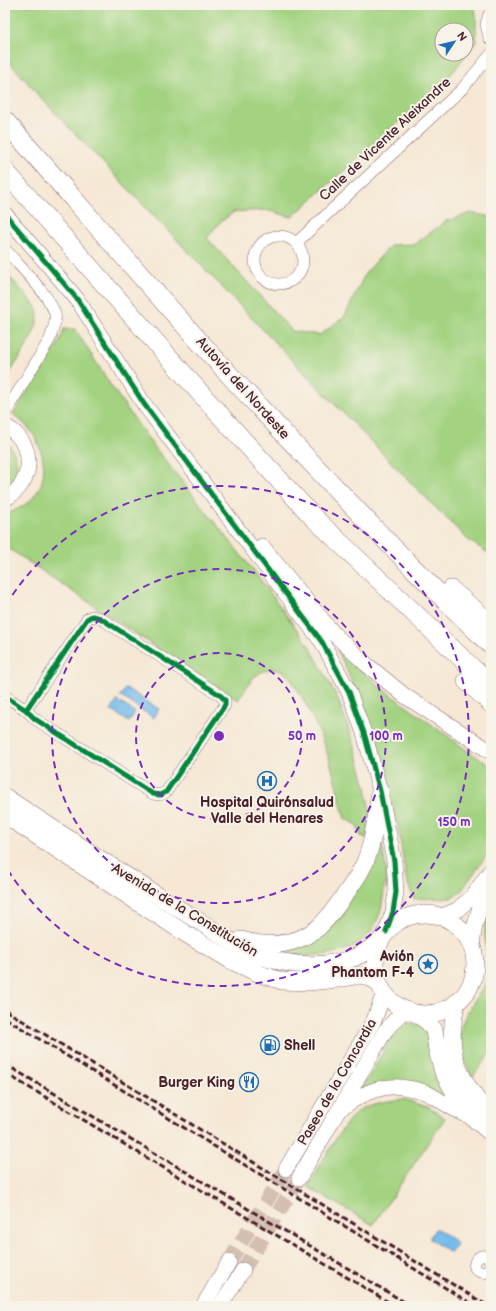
<svg xmlns="http://www.w3.org/2000/svg" width="496" height="1311" viewBox="0 0 496 1311" font-family="'Balsamiq Sans',sans-serif">
<style>
.green{fill:#a3d381;stroke:#767956;fill-rule:evenodd}
.water{fill:#72bceb;stroke:#5e6e8b}
.lines{fill:none;stroke-linecap:round;stroke-linejoin:round}
.secondary-tunnel{stroke:#d4c0b3;stroke-width:15;stroke-dasharray:15 8;stroke-linecap:butt}
.street-casing{stroke:#866566;stroke-width:12}
.secondary-casing{stroke:#866566;stroke-width:16}
.primary-casing{stroke:#866566;stroke-width:18}
.highway-casing{stroke:#866566;stroke-width:20}
.street{stroke:#fff;stroke-width:11}
.secondary{stroke:#fff;stroke-width:15}
.primary{stroke:#fff;stroke-width:17}
.highway{stroke:#fff;stroke-width:19}
.rail{stroke:#4a1f2b;stroke-width:3;stroke-dasharray:6 3;stroke-linecap:butt}
.cycleway-casing{stroke:#f7f3e8;stroke-width:8}
.cycleway{stroke:#00873e;stroke-width:5}
.ring{fill:none;stroke:#7b2cbf;stroke-width:2;stroke-dasharray:7 5}
.labels{text-anchor:middle;dominant-baseline:central;stroke-width:4;stroke-linejoin:round;paint-order:stroke}
.street-label{font-size:14px;fill:#4a1f2b;stroke:#f7f3e8}
.poi-label{font-size:14px;font-weight:bold;fill:#4a1f2b;stroke:#f7f3e8;text-anchor:end}
.centre{fill:#7b2cbf;stroke:#f7f3e8;stroke-width:2}
.ring-label{font-size:12px;text-anchor:middle;font-weight:bold;fill:#7b2cbf;stroke:#f7f3e8;stroke-width:4;stroke-linejoin:round;paint-order:stroke}
</style>
<rect width="100%" height="100%" fill="#f7f3e8"/>
<filter id="ink" filterUnits="userSpaceOnUse"><feTurbulence type="fractalNoise" baseFrequency=".025" numOctaves="2"/><feDisplacementMap in="SourceGraphic" scale="8" xChannelSelector="R" yChannelSelector="G"/><feConvolveMatrix kernelMatrix="1 2 1 2 8 2 1 2 1" color-interpolation-filters="sRGB"/></filter>
<filter id="wash" filterUnits="userSpaceOnUse"><feTurbulence type="fractalNoise" baseFrequency=".012" numOctaves="4" result="noise"/><feDisplacementMap in="SourceGraphic" scale="16" xChannelSelector="R" yChannelSelector="G"/><feGaussianBlur stdDeviation="0.9" result="paint"/><feColorMatrix in="noise" values="0 0 0 0 0 0 0 0 0 0 0 0 0 0 0 0 0 1.4 0 .05"/><feComposite in="paint" operator="in"/></filter>
<g filter="url(#wash)">
<rect width="100%" height="100%" fill="#f6e8d5"/>
<g class="green">
<path d="M 5,5 L 473,5 L 475,8 L 476,18 L 476,42 L 449,77 L 292,217 L 266,210 L 234,212 L 219,223 L 207,238 L 292,331 L 320,335 L 345,316 L 365,274 L 391,245 L 415,244 L 446,221 L 471,213 L 491,217 L 491,555 L 467,539 L 414,486 L 285,353 L 41,98 L 5,57 ZM 442,30 L 466,30 L 466,54 L 442,54 Z"/>
<path d="M 5,272 C 12,280 33,301 37,309 C 44,326 14,365 5,381 Z"/>
<path d="M 64,329 L 75,329 L 111,386 L 152,444 L 257,575 L 310,647 L 337,697 L 355,747 L 366,787 L 370,812 L 367,838 L 361,836 L 356,824 L 345,819 L 330,761 L 318,729 L 301,695 L 288,675 L 282,671 L 271,669 L 261,672 L 253,678 L 238,700 L 163,652 L 5,546 L 5,515 C 13,511 25,506 31,500 C 49,482 46,454 33,434 C 28,426 20,420 13,414 L 60,341 Z"/>
<path d="M 5,441 C 20,454 22,477 5,489 Z"/>
<polygon points="337,648 380,687 468,751 491,766 491,849 462,890 451,898 414,899 406,878 399,832 385,777 367,718"/>
<path d="M 381,838 L 388,884 L 385,883 C 383,898 382,912 375,925 C 358,958 310,958 278,953 L 277,951 L 295,949 Z"/>
<path d="M 491,907 L 491,1051 L 472,1078 C 466,1064 459,1049 460,1034 C 462,1018 470,1008 478,995 C 480,992 483,989 484,985 C 493,959 477,931 491,907 Z"/>
<polygon points="405,1022 419,1025 426,1029 439,1081 447,1099 361,1089 396,1030"/>
<path d="M 403,1099 L 428,1107 L 445,1118 L 373,1225 L 308,1187 C 319,1168 344,1119 361,1109 C 375,1102 388,1101 403,1099 Z"/>
</g>
<g class="water">
<polygon points="126,688 159,709 154,718 120,696"/>
<polygon points="117,701 135,712 129,722 111,710"/>
<polygon points="435,1229 437,1229 456,1242 457,1244 451,1252 447,1251 430,1239 430,1237"/>
</g>
</g>
<g filter="url(#ink)">
<g class="lines">
<g class="secondary-tunnel">
<polyline points="229,1262 286,1169"/>
<polyline points="243,1270 299,1178"/>
</g>
<g class="street-casing">
<g id="street">
<circle cx="279" cy="260" r="24"/>
<polyline points="296,243 462,89 491,54"/>
<path d="M 5,249 C 18,265 50,295 55,314 C 57,321 52,332 50,339 L 5,413"/>
<polyline points="5,696 26,710 35,719 153,794 160,795 166,792 225,705 225,700 220,695 100,618 92,616 87,619 26,710"/>
<path d="M 491,1262 C 483,1245 465,1268 481,1272 C 486,1274 489,1270 491,1266"/>
</g>
</g>
<g class="secondary-casing">
<g id="secondary">
<polyline points="491,15 488,24 491,37"/>
<polyline points="5,214 77,299 144,404 322,642 349,692 364,733 380,791 394,861 396,892 393,912 386,932"/>
<path d="M 5,426 C 8,428 12,430 15,433 C 37,454 30,485 5,499"/>
<polyline points="262,546 333,633 366,664 405,696 491,752"/>
<polyline points="442,916 457,910 472,897 491,870"/>
<polyline points="472,945 475,925 481,903 491,889"/>
<path d="M 343,1107 C 363,1093 383,1083 408,1088 C 415,1089 423,1091 429,1094 C 444,1102 456,1112 472,1117"/>
<polyline points="286,1169 374,1020 384,993"/>
<polyline points="299,1178 385,1031 404,1010"/>
<polyline points="203,1306 229,1262"/>
<polyline points="220,1306 243,1270"/>
</g>
</g>
<g class="primary-casing">
<g id="primary">
<path d="M 5,797 C 67,838 129,878 192,917 C 213,929 244,952 266,958 C 295,966 328,968 356,957 C 364,953 371,948 379,942"/>
<polyline points="5,815 186,934 232,961 260,974 282,981 308,982 338,979 355,976 366,976 378,982"/>
<circle cx="425" cy="964" r="50"/>
<path d="M 241,940 C 269,948 296,946 319,927 C 328,919 335,908 342,899 C 352,884 363,871 368,854 C 375,833 377,812 380,791"/>
<path d="M 456,1005 C 453,1019 451,1033 453,1048 C 455,1070 474,1100 491,1114"/>
<polyline points="417,1014 427,1021 434,1030 437,1050 443,1072 454,1092 472,1117 491,1133"/>
</g>
</g>
<g class="highway-casing">
<g id="highway">
<path d="M 5,121 C 82,208 157,296 236,382 C 319,472 403,560 491,645"/>
<polyline points="5,171 209,403 313,517 491,686"/>
<polyline points="451,590 491,624"/>
<polyline points="467,681 491,703"/>
</g>
</g>
<use href="#street" class="street"/>
<use href="#secondary" class="secondary"/>
<use href="#primary" class="primary"/>
<use href="#highway" class="highway"/>
<g class="rail">
<polyline points="5,1010 488,1306"/>
<polyline points="5,1018 475,1306"/>
<polyline points="5,1064 411,1306"/>
<polyline points="5,1073 395,1306"/>
</g>
<g class="cycleway-casing">
<g id="cycleway">
<polyline points="5,214 77,299 144,404 322,642 349,692 364,733 380,791 394,861 396,892 393,912 386,932"/>
<polyline points="5,696 26,710 35,719 153,794 160,795 166,792 225,705 225,700 220,695 100,618 92,616 87,619 26,710"/>
</g>
</g>
<use href="#cycleway" class="cycleway"/>
</g>
</g>
<g class="ring">
<circle cx="219" cy="736" r="83"/>
<circle cx="219" cy="736" r="167"/>
<path d="M6 605A250 250 0 1 1 6 867"/>
</g>
<defs>
<g id="hospital-ring" transform="scale(1)"><circle r="9.5" fill="#f7f3e8" stroke="#1f6fb2" stroke-width="1.5"/><path d="M-5-5h3v3.5h4V-5h3V5h-3V1.5h-4V5h-3Z" fill="#1f6fb2"/></g>
<g id="sight-ring" transform="scale(1)"><circle r="9.5" fill="#f7f3e8" stroke="#1f6fb2" stroke-width="1.5"/><path d="M0-6L1.8-2.2L6-1.7L2.9 1.2L3.7 5.4L0 3.3L-3.7 5.4L-2.9 1.2L-6-1.7L-1.8-2.2Z" fill="#1f6fb2"/></g>
<g id="fuel-ring" transform="scale(1)"><circle r="9.5" fill="#f7f3e8" stroke="#1f6fb2" stroke-width="1.5"/><path d="M-5.5-6h7V0h2V4h1.3V-2.5L3-4.5l.8-.8L6-3V5H2.5V1h-1V6h-7ZM-4.2-4.7v3.2H.2V-4.7Z" fill="#1f6fb2"/></g>
<g id="restaurant-ring" transform="scale(1)"><circle r="9.5" fill="#f7f3e8" stroke="#1f6fb2" stroke-width="1.5"/><path d="M-5-6h1v4h1v-4h1v4h1v-4h1v5L-1.5 .5V6h-2V.5L-5-1ZM5-6V6H3V1.5H1.5Q1.5-4 5-6Z" fill="#1f6fb2"/></g>
</defs>
<g fill-rule="evenodd">
<use href="#hospital-ring" x="267" y="781"/>
<use href="#sight-ring" x="428" y="964"/>
<use href="#fuel-ring" x="270" y="1045"/>
<use href="#restaurant-ring" x="249" y="1082"/>
</g>
<g class="labels">
<g class="street-label">
<text transform="translate(385 139) rotate(-43)">Calle de Vicente Aleixandre</text>
<text transform="translate(243 388) rotate(48)">Autovía del Nordeste</text>
<text transform="translate(185 910) rotate(31)">Avenida de la Constitución</text>
<text transform="translate(337 1082) rotate(-60)">Paseo de la Concordia</text>
</g>
<g class="poi-label">
<text x="267" y="802" text-anchor="middle">Hospital Quirónsalud<tspan x="267" dy="16">Valle del Henares</tspan></text>
<text x="414" y="956">Avión<tspan x="414" dy="16">Phantom F-4</tspan></text>
<text x="284" y="1045" text-anchor="start">Shell</text>
<text x="235" y="1082">Burger King</text>
</g>
</g>
<circle cx="219" cy="736" r="6" class="centre"/>
<g class="ring-label">
<text x="302" y="740">50 m</text>
<text x="386" y="740">100 m</text>
<text x="454" y="826">150 m</text>
</g>
<rect width="496" height="1311" fill="none" stroke="#f7f3e8" stroke-width="20"/>
<g transform="translate(454 42) rotate(55)"><circle r="19" fill="#f7f3e8" stroke="#b29e9c"/>
<path d="M0-3L7 15L0 10L-7 15Z" fill="#1f6fb2"/>
<text y="-6" font-size="11" font-weight="bold" text-anchor="middle" fill="#4a1f2b">N</text>
</g>
</svg>
